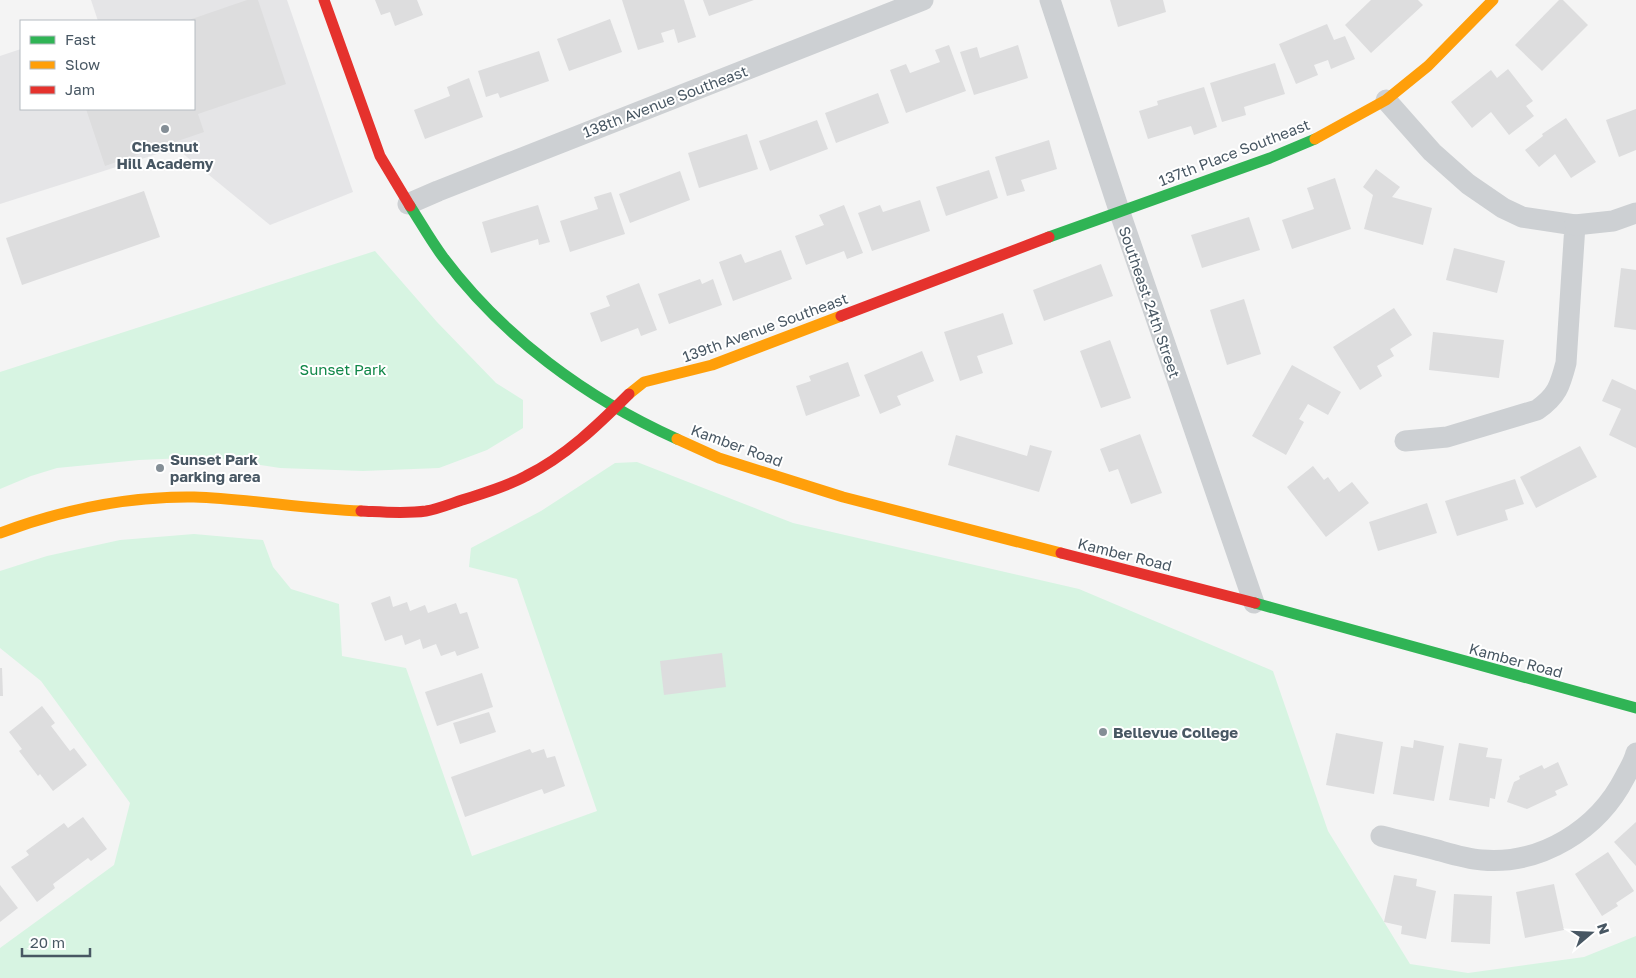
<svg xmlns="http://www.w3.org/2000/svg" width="1636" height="978" viewBox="0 0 1636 978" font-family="'Golos Text',sans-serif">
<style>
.education{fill:#e5e5e7}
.green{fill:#d7f4e2}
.building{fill:#ddddde}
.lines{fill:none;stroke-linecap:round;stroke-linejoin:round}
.street{stroke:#cdd0d3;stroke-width:21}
.fast{stroke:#30b455;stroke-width:11}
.slow{stroke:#ff9f0a;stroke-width:11}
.jam{stroke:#e5322d;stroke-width:11}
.poi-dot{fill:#848e96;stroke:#fff;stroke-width:2}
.labels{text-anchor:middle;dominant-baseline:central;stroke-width:4;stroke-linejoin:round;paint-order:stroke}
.street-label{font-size:15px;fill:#485763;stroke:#fff}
.poi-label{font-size:15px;font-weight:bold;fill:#485763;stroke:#fff;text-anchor:start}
.park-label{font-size:15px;fill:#108748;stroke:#fff}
</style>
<rect width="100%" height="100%" fill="#f4f4f4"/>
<polygon class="education" points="91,0 287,0 353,192 270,225 176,148 0,204 0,56 21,49 21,109 194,109 194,21 98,21"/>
<g class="green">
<polygon points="375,251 437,322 496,383 523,400 523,428 487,450 439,468 363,471 280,468 210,457 139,460 57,468 31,476 0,489 0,372"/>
<polygon points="637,462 793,523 1079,589 1273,671 1328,831 1410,964 1468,973 1584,957 1636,936 1636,978 0,978 0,948 114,865 130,803 41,681 0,648 0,571 47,556 120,540 194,534 263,540 273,567 291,589 339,604 342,656 406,668 472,856 597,811 517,579 469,567 471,548 541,511 615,463"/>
</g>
<g class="building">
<polygon points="247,0 258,0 286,84 198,114 204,132 105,166 86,109 194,109 194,21 186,21"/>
<polygon points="375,0 417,0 423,15 395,26 390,12 381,15"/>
<polygon points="622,0 684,0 696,37 678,43 674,29 661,33 664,42 638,50"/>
<polygon points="703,0 754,0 709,16"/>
<polygon points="1110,0 1163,0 1166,12 1118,27"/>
<polygon points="1371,0 1418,0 1423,5 1371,53 1345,25"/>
<polygon points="1559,0 1563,0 1588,25 1542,71 1515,45"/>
<polygon points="610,19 622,52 569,71 557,39"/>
<polygon points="1327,24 1334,40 1345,36 1355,59 1331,69 1328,60 1314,65 1318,75 1296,84 1279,44"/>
<polygon points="949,45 966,91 906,113 890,70 906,64 910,73 940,62 935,50"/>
<polygon points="1018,45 1028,78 974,95 960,52 977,47 980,58"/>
<polygon points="539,51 549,81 500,98 498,93 486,97 478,71"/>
<polygon points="1275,63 1285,94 1244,107 1246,115 1222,122 1210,83"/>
<polygon points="1508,69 1533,101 1526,106 1534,116 1509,135 1491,112 1472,128 1451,102 1491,70 1497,78"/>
<polygon points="469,78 483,117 425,139 414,110 450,96 447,87"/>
<polygon points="1204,87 1217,127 1194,135 1191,126 1148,139 1139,111 1158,105 1157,101"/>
<polygon points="878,93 889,123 836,143 825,113"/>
<polygon points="1636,109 1636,150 1619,157 1606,120"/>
<polygon points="1566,118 1596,162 1571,178 1555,154 1539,167 1525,150 1543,136 1542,134"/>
<polygon points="817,120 828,149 770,171 759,141"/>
<polygon points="747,134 758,169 699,188 688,153"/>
<polygon points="1049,140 1057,169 1021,180 1025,191 1007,196 995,157"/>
<polygon points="1376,169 1400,187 1392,197 1432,208 1423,245 1364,229 1373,195 1363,187"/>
<polygon points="989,170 998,198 946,216 936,187"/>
<polygon points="680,171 690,200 630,223 619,194"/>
<polygon points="1335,178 1351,229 1292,249 1282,220 1314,209 1307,188"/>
<polygon points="144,191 160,237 22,285 6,238"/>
<polygon points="611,192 625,234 570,252 560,221 598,209 594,197"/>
<polygon points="920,200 930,231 872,251 858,213 880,205 883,212"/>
<polygon points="538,205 550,242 539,245 538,239 491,253 482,222"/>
<polygon points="844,205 863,253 847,259 844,251 806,265 795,236 824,225 819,215"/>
<polygon points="1249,217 1260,250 1202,268 1191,235"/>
<polygon points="1454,248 1505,261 1497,293 1446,280"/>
<polygon points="781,250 792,279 733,301 719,262 741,254 745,263"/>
<polygon points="1101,264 1113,296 1044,321 1033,290"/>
<polygon points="1621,268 1636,270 1636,330 1614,327"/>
<polygon points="700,279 702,284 713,279 722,305 669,324 658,294"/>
<polygon points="639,283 657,330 641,336 638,328 601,342 590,313 610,306 606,296"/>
<polygon points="1244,299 1261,354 1227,365 1210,310"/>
<polygon points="1394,308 1412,335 1390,349 1394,356 1377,366 1382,376 1360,390 1333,347"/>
<polygon points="1003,313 1013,344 977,356 983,373 960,381 944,332"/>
<polygon points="1433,332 1504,340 1499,378 1429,370"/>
<polygon points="1110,340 1131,398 1101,408 1080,351"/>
<polygon points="922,351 934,381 897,396 901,405 880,414 864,375"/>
<polygon points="848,362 860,396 806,416 796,386 811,381 809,376"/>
<polygon points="1292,365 1341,392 1328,415 1308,404 1299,419 1304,422 1286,455 1252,436"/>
<polygon points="1612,379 1636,390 1636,448 1609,435 1621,409 1602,401"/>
<polygon points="1140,434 1162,493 1131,504 1118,469 1109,472 1100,449"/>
<polygon points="956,435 1027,456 1030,445 1052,451 1039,492 948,465"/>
<polygon points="1580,446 1597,477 1536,508 1520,477"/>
<polygon points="1313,466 1324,480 1328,477 1339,492 1352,482 1369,503 1326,537 1287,487"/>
<polygon points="1515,479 1524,504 1505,510 1508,520 1457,536 1445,501"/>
<polygon points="1427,503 1437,533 1378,551 1369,522"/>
<polygon points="390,596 393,607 407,602 410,611 425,605 428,613 456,603 460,614 467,612 479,648 457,656 455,651 441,656 436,644 423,649 420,639 405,645 402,635 385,641 371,603"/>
<polygon points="722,653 726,687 664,695 660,661"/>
<polygon points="0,668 2,668 3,696 0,696"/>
<polygon points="482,673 493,707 437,726 425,692"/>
<polygon points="42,706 55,723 51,726 70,751 74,748 87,765 53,791 40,774 38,776 19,751 22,749 9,732"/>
<polygon points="489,712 496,732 460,744 453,723"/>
<polygon points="1336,733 1383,742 1374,794 1326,785"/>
<polygon points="1414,740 1444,746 1434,801 1393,794 1401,746 1413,748"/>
<polygon points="1459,743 1488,748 1486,757 1502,759 1495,799 1490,798 1489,807 1449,800"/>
<polygon points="530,749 532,753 544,749 547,758 555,756 565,786 544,794 542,789 465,817 451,777"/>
<polygon points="1558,762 1568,785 1555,791 1557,795 1527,809 1507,802 1514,782 1520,779 1519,776 1542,765 1544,769"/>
<polygon points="83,817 107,849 91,861 88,858 53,884 55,888 37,902 11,867 29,855 26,851 64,823 68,828"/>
<polygon points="1636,822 1636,866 1614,842"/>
<polygon points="1608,852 1634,891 1616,903 1618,906 1602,916 1575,874"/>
<polygon points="1394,875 1417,879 1416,886 1436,891 1426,939 1401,934 1402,926 1384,922"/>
<polygon points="1554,884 1564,930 1525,938 1516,892"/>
<polygon points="0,885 18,908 0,922"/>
<polygon points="1454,894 1492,896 1490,944 1451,942"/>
</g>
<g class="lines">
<g class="street">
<polyline points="1050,0 1119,210 1254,603"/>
<path d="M 1386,100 L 1432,152 L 1468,184 L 1503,208 L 1522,217 L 1575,225 L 1566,363 C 1560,386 1557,396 1537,410 L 1447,437 L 1405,441"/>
<polyline points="408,204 438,191 923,0"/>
<polyline points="1575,225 1613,221 1636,213"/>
<path d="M 1381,836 C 1400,841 1418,845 1437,850 C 1451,854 1467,859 1482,860 C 1541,865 1598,830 1625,777 C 1629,769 1634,762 1636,753"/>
</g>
<g class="fast">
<path d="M 410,206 C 421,223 431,241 443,257 C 503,337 586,398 677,439"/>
<polyline points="1049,237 1270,158 1315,139"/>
<polyline points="1255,603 1636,708"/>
</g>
<g class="slow">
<polyline points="1315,139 1386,100 1428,66 1493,0"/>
<polyline points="629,394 644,382 712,365 841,316"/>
<polyline points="677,439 719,458 843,497 1061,553"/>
<path d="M 0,533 C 62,510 127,496 194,497 C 250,499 305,509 361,511"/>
</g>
<g class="jam">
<polyline points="324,0 380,156 410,206"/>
<polyline points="841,316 1049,237"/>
<path d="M 361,511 C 383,512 405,514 426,511 C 438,509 450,504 462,500 C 484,493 506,487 526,476 C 566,456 598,425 629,394"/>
<polyline points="1061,553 1255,603"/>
</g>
</g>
<g class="poi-dot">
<circle cx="165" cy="129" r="5"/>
<circle cx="160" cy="468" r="5"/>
<circle cx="1103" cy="732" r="5"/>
</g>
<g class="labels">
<g class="street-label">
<text transform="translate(665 101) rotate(-21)">138th Avenue Southeast</text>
<text transform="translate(1234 152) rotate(-21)">137th Place Southeast</text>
<text transform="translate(1150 302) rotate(71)">Southeast 24th Street</text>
<text transform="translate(765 327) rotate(-20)">139th Avenue Southeast</text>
<text transform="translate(737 445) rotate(20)">Kamber Road</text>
<text transform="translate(1125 554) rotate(14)">Kamber Road</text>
<text transform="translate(1516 660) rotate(15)">Kamber Road</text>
</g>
<g class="poi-label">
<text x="165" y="146" text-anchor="middle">Chestnut<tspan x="165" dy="17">Hill Academy</tspan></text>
<text x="170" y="459">Sunset Park<tspan x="170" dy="17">parking area</tspan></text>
<text x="1113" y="732">Bellevue College</text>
</g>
<g class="park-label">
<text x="343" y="369">Sunset Park</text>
</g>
</g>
<rect x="20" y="20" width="175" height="90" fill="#ffffff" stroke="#b6bcc1"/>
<rect x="30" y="36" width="25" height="8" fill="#30b455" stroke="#b6bcc1"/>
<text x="65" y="45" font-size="15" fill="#485763">Fast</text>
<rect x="30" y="61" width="25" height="8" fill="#ff9f0a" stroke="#b6bcc1"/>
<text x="65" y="70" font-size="15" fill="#485763">Slow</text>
<rect x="30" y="86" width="25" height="8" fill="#e5322d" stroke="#b6bcc1"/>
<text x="65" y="95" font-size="15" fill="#485763">Jam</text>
<g transform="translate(1591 933) rotate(71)" stroke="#ffffff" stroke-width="4" paint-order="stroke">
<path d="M0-4L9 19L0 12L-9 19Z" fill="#485763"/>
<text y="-8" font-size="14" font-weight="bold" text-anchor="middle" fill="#485763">N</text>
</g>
<path d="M22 948v8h68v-8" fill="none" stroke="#485763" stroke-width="2.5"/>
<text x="30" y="948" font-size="15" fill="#485763" stroke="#ffffff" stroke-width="4" paint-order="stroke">20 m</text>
</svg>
